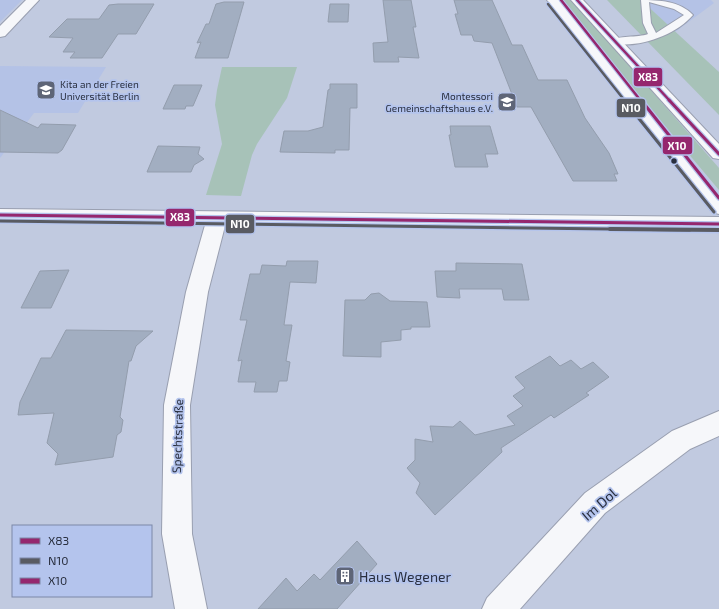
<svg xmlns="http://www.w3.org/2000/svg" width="719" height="609" viewBox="0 0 719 609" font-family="'Exo 2',sans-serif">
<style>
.built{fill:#b4c2e6}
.green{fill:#a7c2b8}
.building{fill:#a2aec1;stroke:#939dad}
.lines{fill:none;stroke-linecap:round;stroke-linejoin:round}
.lane-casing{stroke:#999fb0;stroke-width:2}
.street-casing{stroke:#999fb0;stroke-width:2}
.secondary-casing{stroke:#999fb0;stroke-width:2}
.lane{fill:#f6f7fa;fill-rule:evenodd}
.street{fill:#f6f7fa;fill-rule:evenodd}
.secondary{fill:#f6f7fa;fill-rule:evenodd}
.bus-1-far1-casing{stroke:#b4c4ed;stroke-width:4.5}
.bus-1-casing{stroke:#b4c4ed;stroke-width:5.5}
.bus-2-far2-casing{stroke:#b4c4ed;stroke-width:4.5}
.bus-2-far1-casing{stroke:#b4c4ed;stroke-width:5.5}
.bus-2-casing{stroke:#b4c4ed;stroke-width:7}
.bus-3-far1-casing{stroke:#b4c4ed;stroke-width:4.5}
.bus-3-casing{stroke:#b4c4ed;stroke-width:5.5}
.bus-1-far1{stroke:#95276e;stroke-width:2.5}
.bus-1{stroke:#95276e;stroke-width:3}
.bus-2-far2{stroke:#595b62;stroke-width:2.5}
.bus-2-far1{stroke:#595b62;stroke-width:3}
.bus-2{stroke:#595b62;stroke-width:4}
.bus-3-far1{stroke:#95276e;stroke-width:2.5}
.bus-3{stroke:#95276e;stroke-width:3}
.bus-dot{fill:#292f3f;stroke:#b4c4ed;stroke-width:1.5}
.labels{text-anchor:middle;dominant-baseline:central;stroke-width:3.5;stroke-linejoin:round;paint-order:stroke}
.far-poi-label{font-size:10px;fill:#292f3f;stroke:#b4c4ed;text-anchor:start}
.street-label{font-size:12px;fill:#292f3f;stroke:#b4c4ed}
.near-street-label{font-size:14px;fill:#292f3f;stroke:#b4c4ed}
.near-poi-label{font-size:14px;fill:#292f3f;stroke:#b4c4ed;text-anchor:start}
.line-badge{stroke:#b4c4ed;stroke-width:1.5}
.badge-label{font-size:11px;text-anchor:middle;font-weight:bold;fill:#fff}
</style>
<rect width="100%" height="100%" fill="#c1cae0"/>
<g class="built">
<polygon points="0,0 22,0 0,22"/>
<polygon points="641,0 711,0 714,3 675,32"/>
<polygon points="0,66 106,67 78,113 34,113 0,158"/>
</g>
<g class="green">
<polygon points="559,0 572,0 719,168 719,190"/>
<polygon points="607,0 641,0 719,72 719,115"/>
<polygon points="222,67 297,67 287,98 257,144 252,155 241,196 206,195 222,144 215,105 217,90"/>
</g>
<g class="building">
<polygon points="383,0 411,0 416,27 413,27 419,58 398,57 399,62 374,62 373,43 388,42"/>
<polygon points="454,0 492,0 512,45 522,45 538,80 567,80 585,118 609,153 618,174 614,174 617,181 573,181 531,107 517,107 492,43 474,41 472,35 461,35 455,14 458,14"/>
<polygon points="224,2 244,2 228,58 195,58 201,42 197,43 206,24 209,24 216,4"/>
<polygon points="118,4 154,4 136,34 118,34 102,58 70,58 75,52 63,52 73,38 49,37 67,19 99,19 109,5"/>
<polygon points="330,4 349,4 348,22 328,22"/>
<polygon points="330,84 357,84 357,108 350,108 349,150 335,150 335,153 280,152 284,131 308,131 323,127 328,90 330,89"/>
<polygon points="174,85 202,85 193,106 186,106 185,109 163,109"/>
<polygon points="0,110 38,128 41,124 76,125 62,150 58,153 0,152"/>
<polygon points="450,126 490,126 498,154 485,154 488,167 455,167 449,135 451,135"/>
<polygon points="158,146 200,147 198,154 204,159 194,165 191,172 147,172"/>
<polygon points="287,261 318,261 316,283 290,282 284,325 292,325 286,361 290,362 287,381 279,381 277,392 254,392 256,382 238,382 242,360 238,361 247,320 240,320 250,274 260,274 262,265 286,266"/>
<polygon points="456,263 522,264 529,300 504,300 502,289 459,289 460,298 437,297 435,271 456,271"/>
<polygon points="69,270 51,308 21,308 40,271"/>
<polygon points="379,293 390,301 427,302 430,327 411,327 411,329 401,330 401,340 381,342 381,357 343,356 345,300 365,300 371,294"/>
<polygon points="66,330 153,331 136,346 131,361 129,361 120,417 123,420 121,432 117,435 113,457 55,465 58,454 47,443 54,413 18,415 20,402 41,358 51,358"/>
<polygon points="550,356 560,366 571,360 581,369 593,362 609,377 586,393 589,395 554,418 551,415 501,448 502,452 435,515 416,493 420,483 407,468 415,460 415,439 433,442 430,426 453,427 460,421 475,435 515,425 507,416 523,406 513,396 525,388 515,377"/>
<polygon points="357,541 377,564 337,609 258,609 286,578 297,591 314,574 320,580"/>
</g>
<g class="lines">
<g class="lane-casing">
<path id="lane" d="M 641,0 C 659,0 680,1 693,15 C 676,35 638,49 612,43 L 611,41 C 617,35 638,38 648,34 L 643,23 ZM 649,2 L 674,9 L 684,15 L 656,33 L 651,23 Z"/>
</g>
<g class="street-casing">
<g id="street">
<polygon points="26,0 39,0 5,36 0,37 0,26"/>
<polygon points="217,212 224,213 227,218 208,292 190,405 192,534 207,609 175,609 162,534 164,405 186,292 207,218 210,213"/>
<polygon points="719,411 719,436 690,449 605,513 520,609 482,609 487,598 585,493 672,431"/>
</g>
</g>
<g class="secondary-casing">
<g id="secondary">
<polygon points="547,0 559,0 719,196 719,214 712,212"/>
<polygon points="571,0 583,0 719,144 719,159 713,158"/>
<polygon points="0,209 719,217 719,231 0,221"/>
</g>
</g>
<use href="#lane" class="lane"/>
<use href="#street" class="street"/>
<use href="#secondary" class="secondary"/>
<g class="bus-1-far1-casing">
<polyline id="bus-1-far1" points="577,0 670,101"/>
</g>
<g class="bus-1-casing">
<g id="bus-1">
<polyline points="669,100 719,154"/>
<polyline points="0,215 719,224"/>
</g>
</g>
<g class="bus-2-far2-casing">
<polyline id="bus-2-far2" points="548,4 625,101"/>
</g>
<g class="bus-2-far1-casing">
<g id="bus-2-far1">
<polyline points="624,100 714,212"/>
<polyline points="0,221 690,230"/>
</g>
</g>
<g class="bus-2-casing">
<polyline id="bus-2" points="610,229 719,230"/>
</g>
<g class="bus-3-far1-casing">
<polyline id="bus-3-far1" points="561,0 641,101"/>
</g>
<g class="bus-3-casing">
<polyline id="bus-3" points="641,100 719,198"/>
</g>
<use href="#bus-1-far1" class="bus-1-far1"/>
<use href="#bus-1" class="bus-1"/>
<use href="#bus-2-far2" class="bus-2-far2"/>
<use href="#bus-2-far1" class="bus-2-far1"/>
<use href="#bus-2" class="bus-2"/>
<use href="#bus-3-far1" class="bus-3-far1"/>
<use href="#bus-3" class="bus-3"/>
</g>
<defs>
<g id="school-square" transform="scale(1)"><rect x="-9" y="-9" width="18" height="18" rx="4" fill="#5e6577" stroke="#b4c4ed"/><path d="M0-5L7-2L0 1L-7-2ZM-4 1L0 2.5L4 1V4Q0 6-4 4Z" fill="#fff"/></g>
<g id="building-square" transform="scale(1)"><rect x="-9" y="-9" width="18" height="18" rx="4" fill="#5e6577" stroke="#b4c4ed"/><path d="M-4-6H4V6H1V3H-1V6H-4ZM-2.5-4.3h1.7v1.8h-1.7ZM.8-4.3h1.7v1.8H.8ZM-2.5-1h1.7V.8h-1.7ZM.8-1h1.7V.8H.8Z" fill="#fff"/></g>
</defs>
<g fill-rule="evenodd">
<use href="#school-square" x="46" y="90"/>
<use href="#school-square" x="507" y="102"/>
<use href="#building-square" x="345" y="576"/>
</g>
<circle class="bus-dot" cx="674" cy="161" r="3.5"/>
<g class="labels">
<g class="far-poi-label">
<text x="60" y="84">Kita an der Freien<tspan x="60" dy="12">Universität Berlin</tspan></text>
<text x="493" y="96" text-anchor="end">Montessori<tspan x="493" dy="12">Gemeinschaftshaus e.V.</tspan></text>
</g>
<g class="street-label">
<text transform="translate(177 436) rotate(-88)">Spechtstraße</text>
</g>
<g class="near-street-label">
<text transform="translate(599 504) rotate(-41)">Im Dol</text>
</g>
<g class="near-poi-label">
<text x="359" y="576">Haus Wegener</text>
</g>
</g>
<g class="line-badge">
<rect x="633" y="67" width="30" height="20" rx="4" fill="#95276e"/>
<rect x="616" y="98" width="30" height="20" rx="4" fill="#595b62"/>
<rect x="662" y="136" width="31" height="19" rx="4" fill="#95276e"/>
<rect x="165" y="208" width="30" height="19" rx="4" fill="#95276e"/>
<rect x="225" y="214" width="30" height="20" rx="4" fill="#595b62"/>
</g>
<g class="badge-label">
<text x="648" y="81">X83</text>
<text x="631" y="112">N10</text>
<text x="677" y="150">X10</text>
<text x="180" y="221">X83</text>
<text x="240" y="228">N10</text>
</g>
<rect x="12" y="525" width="140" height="72" fill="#b4c4ed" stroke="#7c88a7"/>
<rect x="20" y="538" width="20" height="6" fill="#95276e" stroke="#7c88a7"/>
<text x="48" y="545" font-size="12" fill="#292f3f">X83</text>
<rect x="20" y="558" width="20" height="6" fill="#595b62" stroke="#7c88a7"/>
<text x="48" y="565" font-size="12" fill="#292f3f">N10</text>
<rect x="20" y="578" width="20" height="6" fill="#95276e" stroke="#7c88a7"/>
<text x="48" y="585" font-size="12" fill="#292f3f">X10</text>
</svg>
